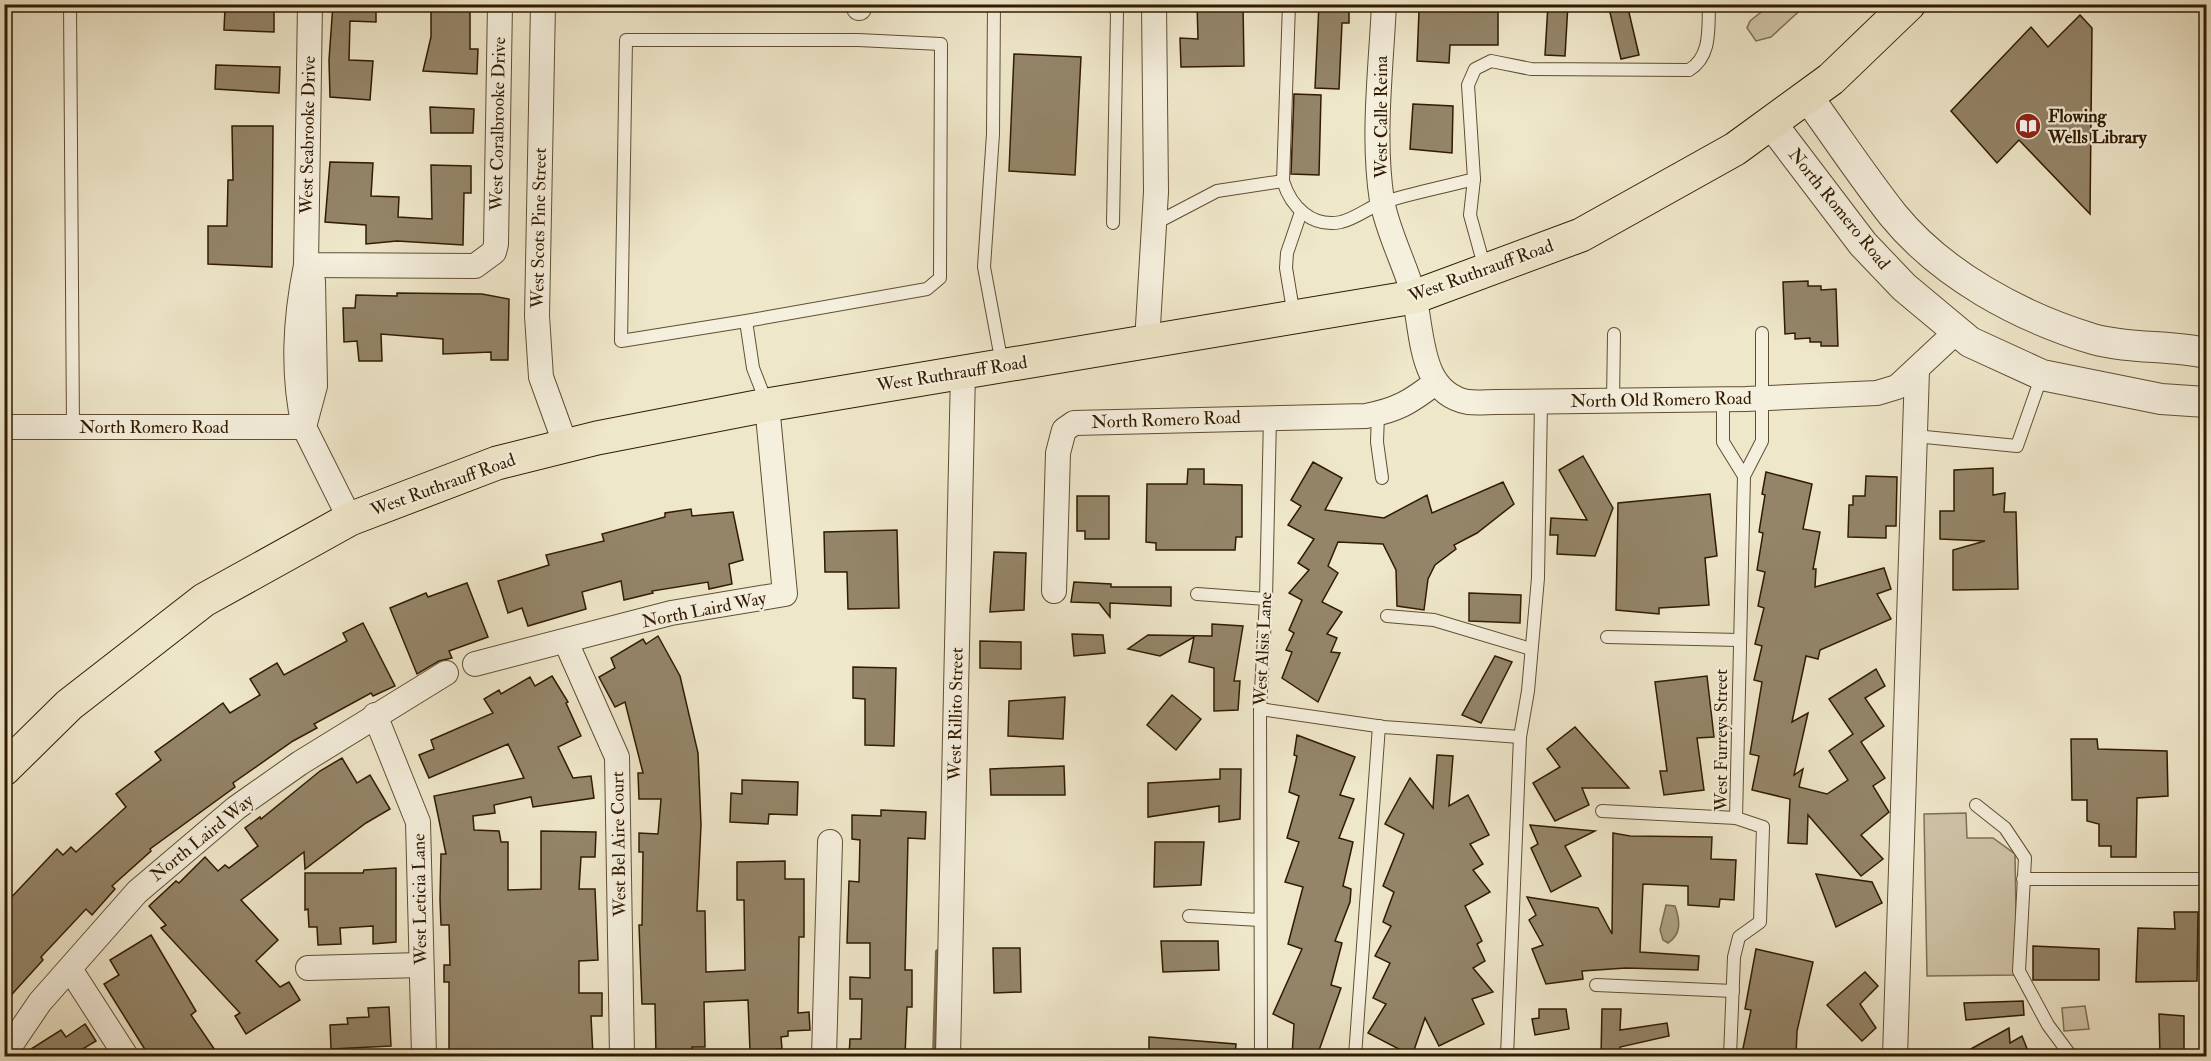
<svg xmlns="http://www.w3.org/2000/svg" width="2211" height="1061" viewBox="0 0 2211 1061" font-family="'IM FELL Double Pica',serif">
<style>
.green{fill:#cfc4a8;stroke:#807054;stroke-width:1.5}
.water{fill:#aea285;stroke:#7c6c50;stroke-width:1.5}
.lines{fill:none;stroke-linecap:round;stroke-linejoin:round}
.stream{stroke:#7c6c50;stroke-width:6}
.building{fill:#948569;stroke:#311b00;stroke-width:1.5}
.service-casing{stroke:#604e32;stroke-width:14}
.minor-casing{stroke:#604e32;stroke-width:26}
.tertiary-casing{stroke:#604e32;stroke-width:32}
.primary-casing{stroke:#311b00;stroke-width:35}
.service{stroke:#f5efdd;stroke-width:12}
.minor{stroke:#f5efdd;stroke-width:24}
.tertiary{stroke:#f5efdd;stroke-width:30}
.primary{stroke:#efe7ca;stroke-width:33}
.labels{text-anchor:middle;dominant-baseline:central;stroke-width:4.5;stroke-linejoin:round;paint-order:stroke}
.poi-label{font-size:18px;font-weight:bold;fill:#311b00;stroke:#f5efdd;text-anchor:start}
.street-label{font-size:18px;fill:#311b00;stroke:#f5efdd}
</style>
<rect width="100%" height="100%" fill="#efe7ca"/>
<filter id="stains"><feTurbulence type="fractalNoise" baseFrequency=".00333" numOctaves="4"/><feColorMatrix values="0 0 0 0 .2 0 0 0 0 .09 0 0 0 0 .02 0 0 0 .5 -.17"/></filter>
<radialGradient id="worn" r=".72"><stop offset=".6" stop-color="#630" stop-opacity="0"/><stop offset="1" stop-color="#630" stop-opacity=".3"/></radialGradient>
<g class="green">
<polygon points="1770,5 1806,5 1771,37 1756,41 1747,28 1750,21"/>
<polygon points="1966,813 1967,838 1993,838 2015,854 2017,975 1927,976 1924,814"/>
<polygon points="2085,1006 2089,1029 2064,1031 2062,1008"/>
</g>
<path class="water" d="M 1666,905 L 1675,906 C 1680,920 1682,934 1668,943 L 1663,940 L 1660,930 Z"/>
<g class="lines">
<polyline class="stream" points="935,1056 938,952"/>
</g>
<g class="building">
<polygon points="333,4 376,4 376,22 350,21 349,60 373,61 370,100 330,97 329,60"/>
<polygon points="431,4 470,4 470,49 478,49 477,74 423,71 431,37"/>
<polygon points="1197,4 1243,4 1244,66 1181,67 1180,38 1198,39"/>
<polygon points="1319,4 1349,4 1349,23 1342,23 1339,89 1315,88"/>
<polygon points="1548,4 1568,4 1565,56 1545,55"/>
<polygon points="1608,4 1627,4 1639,55 1621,59"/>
<polygon points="225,8 274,9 274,32 224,30"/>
<polygon points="1419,11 1498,12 1498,45 1450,45 1449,63 1417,61"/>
<polygon points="2080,15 2092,28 2090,214 2019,140 1997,163 1951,111 2031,27 2048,47"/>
<polygon points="1014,54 1081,57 1075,175 1009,171"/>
<polygon points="216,65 280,67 279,93 215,89"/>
<polygon points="1294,94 1321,95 1319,175 1291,174"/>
<polygon points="1413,104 1453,106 1452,153 1410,149"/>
<polygon points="430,107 474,109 473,133 431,133"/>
<polygon points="232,126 273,126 272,267 208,264 208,226 227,226 228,180 233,180"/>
<polygon points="330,162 373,163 371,196 399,197 398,217 432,219 431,165 471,166 471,193 464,193 463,245 397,241 366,244 366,225 325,222"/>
<polygon points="1808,281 1808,286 1821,286 1821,290 1836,289 1838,346 1821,346 1821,342 1810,342 1810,338 1795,339 1795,333 1785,334 1783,282"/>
<polygon points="397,293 482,294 509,299 508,360 491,360 491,352 443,354 443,339 381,334 382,361 359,361 357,341 344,342 343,308 355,308 356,295 397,296"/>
<polygon points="1583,456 1613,508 1595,556 1557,554 1558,535 1550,535 1551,518 1587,520 1559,470"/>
<polygon points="1313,462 1342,478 1325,510 1384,518 1427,495 1432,513 1503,482 1514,504 1477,533 1454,545 1456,549 1435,565 1428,579 1424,610 1397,606 1396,570 1383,544 1338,542 1328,566 1338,573 1322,602 1342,612 1327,634 1337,638 1331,652 1340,653 1318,702 1282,678 1292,652 1286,650 1294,633 1289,630 1302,600 1289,593 1309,570 1298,563 1314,539 1288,525 1301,506 1291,500"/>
<polygon points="1993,468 1993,495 2005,493 2004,512 2016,512 2018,589 1953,590 1953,550 1985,541 1940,539 1940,511 1954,511 1954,470"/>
<polygon points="1188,469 1204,469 1204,484 1242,485 1242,537 1236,537 1235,550 1156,550 1156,543 1146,542 1147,484 1187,484"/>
<polygon points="1766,472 1812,484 1803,529 1820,532 1813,569 1816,569 1815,587 1884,568 1891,589 1877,594 1891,619 1820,650 1818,659 1806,656 1792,722 1808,713 1794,775 1803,769 1799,787 1827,794 1848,780 1829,751 1853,734 1829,699 1876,669 1885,686 1865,698 1884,726 1861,742 1885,778 1873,786 1889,812 1861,835 1883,859 1861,876 1808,815 1807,844 1788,843 1790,799 1752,790 1759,756 1750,754 1762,682 1754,680 1762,646 1755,644 1764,608 1758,606 1765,572 1757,570 1763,533 1759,532 1765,495 1762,494"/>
<polygon points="1866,476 1897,477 1896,526 1886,526 1886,538 1848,537 1849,505 1853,505 1853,496 1865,496"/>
<polygon points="1710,494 1717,556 1705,558 1709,605 1659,608 1659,614 1616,610 1618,503"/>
<polygon points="1077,496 1109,496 1109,539 1085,539 1085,531 1077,531"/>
<polygon points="691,509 692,516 733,512 743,560 729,564 732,584 709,589 708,582 652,591 653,593 624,600 621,581 582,592 586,609 528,626 522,608 508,613 498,581 549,565 546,555 604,541 602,534 665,517 665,513"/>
<polygon points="897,530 899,608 848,609 847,572 825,572 824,532"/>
<polygon points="994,552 1026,553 1024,610 990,612"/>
<polygon points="1074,582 1111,584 1111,587 1171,587 1171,606 1110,603 1110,617 1099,603 1071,602"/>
<polygon points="467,583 488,637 449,651 452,658 439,661 417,674 390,608 426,593 428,597"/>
<polygon points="1469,593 1521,595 1520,623 1469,621"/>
<polygon points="363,623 395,686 373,696 371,693 314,724 317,728 293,741 233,783 235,787 150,849 151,851 112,886 115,889 92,915 86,909 41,957 43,960 4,1003 4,905 57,849 63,855 71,847 76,852 126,807 116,794 161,760 155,752 223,703 230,713 260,695 250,679 277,663 284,675 347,641 343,633"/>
<polygon points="1212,624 1243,626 1234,681 1240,681 1238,710 1214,711 1214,668 1189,662 1194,637 1160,656 1128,649 1148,635 1212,636"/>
<polygon points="1072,634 1103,635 1105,653 1074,656"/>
<polygon points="658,636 680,676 698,753 701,825 697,911 705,911 706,972 745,970 744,900 737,900 737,862 785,861 785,879 804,879 804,937 799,937 798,1013 809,1012 810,1030 788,1031 788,1036 781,1037 782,1049 750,1051 748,1000 704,1002 705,1047 692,1047 692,1055 656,1055 655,1004 642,1004 639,925 642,925 643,852 639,852 639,833 658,834 661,799 639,799 638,773 643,773 625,702 615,707 599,677 615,668 611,658 643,639 646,644"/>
<polygon points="980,641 1021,642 1021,669 980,668"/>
<polygon points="1495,656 1512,662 1481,723 1462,715"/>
<polygon points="853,667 896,668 894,746 865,745 865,699 853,698"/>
<polygon points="552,676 568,702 566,703 581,736 558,747 573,778 591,776 594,798 533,807 531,797 494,805 495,813 473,816 474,830 499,831 501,842 508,842 508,890 541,889 541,831 596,832 595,857 581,857 579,889 595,889 598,960 579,961 579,993 602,993 602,1016 591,1016 593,1056 449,1056 449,982 444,982 444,965 450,965 449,925 441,925 440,899 441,854 446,854 434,796 524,778 508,744 429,778 419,755 434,749 431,740 493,713 484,699 499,690 501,694 530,677 535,686"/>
<polygon points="1707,676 1714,737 1697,738 1704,790 1664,795 1660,771 1667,771 1655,682"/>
<polygon points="1172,695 1201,719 1176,750 1147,725"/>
<polygon points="1065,697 1063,739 1008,736 1009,701"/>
<polygon points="1575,727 1629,788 1582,788 1589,805 1555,821 1533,783 1560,767 1547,749"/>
<polygon points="1297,735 1355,757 1340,795 1354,799 1339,838 1353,842 1343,886 1351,889 1350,902 1335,941 1342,943 1331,985 1341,988 1317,1056 1292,1056 1294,1024 1273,1014 1302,949 1288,944 1303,887 1285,882 1299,842 1287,838 1299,796 1289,792 1297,756 1294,755"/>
<polygon points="2071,739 2097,739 2098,749 2167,751 2168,796 2137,798 2136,857 2111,857 2111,846 2099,846 2099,824 2087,821 2087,800 2072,800"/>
<polygon points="1437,755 1453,756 1449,806 1468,795 1489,835 1470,844 1483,864 1473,870 1490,892 1465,906 1482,941 1477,944 1485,961 1473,968 1493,992 1472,999 1484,1024 1439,1046 1425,1018 1412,1056 1368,1033 1386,1004 1373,998 1390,963 1375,956 1391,926 1383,922 1394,892 1383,886 1404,834 1385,824 1410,778 1433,808"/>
<polygon points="342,758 357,783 370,775 390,809 366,823 305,869 304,852 241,900 278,940 256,961 280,987 289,982 300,1000 246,1034 235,1016 240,1013 161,928 166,925 149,906 176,881 179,883 205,857 218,871 225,865 229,868 258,846 245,828 260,817 261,819 320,771"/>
<polygon points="1064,766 1065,795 991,795 990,769"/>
<polygon points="1220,769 1241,769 1240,819 1219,822 1219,806 1148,817 1148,783 1220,779"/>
<polygon points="742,780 798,782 797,815 769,814 768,824 730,822 731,793 742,794"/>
<polygon points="881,810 926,812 925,839 908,838 905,970 912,970 912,1007 907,1007 905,1056 849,1056 850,1039 861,1039 862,999 850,999 850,977 870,978 870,943 847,943 849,881 859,882 860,840 852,839 852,815 881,816"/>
<polygon points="1530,825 1595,831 1565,846 1581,876 1551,892 1531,848 1538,844"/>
<polygon points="1613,833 1630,836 1712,837 1711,859 1736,860 1734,900 1720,899 1719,907 1688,905 1688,886 1643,884 1640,952 1699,956 1698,970 1626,968 1582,971 1583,979 1546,984 1532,949 1543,945 1529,920 1536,915 1527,897 1598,908 1612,934"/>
<polygon points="1155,842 1204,842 1201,885 1154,887"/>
<polygon points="396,868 396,942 373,944 373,926 340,928 341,944 318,945 317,927 309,927 308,909 305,910 305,873 363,873 364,870"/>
<polygon points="1816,874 1872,882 1882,903 1836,927"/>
<polygon points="2174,912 2198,912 2197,981 2136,982 2138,928 2175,929"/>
<polygon points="151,935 196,1011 191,1015 219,1056 149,1056 104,984 119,975 110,960"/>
<polygon points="1161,941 1218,941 1219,970 1163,972"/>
<polygon points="2033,946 2099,949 2099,980 2033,980"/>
<polygon points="993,948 1020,948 1021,992 994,993"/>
<polygon points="1756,949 1813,962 1797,1031 1796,1056 1742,1053 1751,1010 1745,1009"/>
<polygon points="1865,972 1878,986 1860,1004 1876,1028 1862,1041 1827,1005"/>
<polygon points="2023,1001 2024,1015 1966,1020 1964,1003"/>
<polygon points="389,1007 391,1046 331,1049 330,1025 348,1024 347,1018 369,1017 368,1008"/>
<polygon points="1539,1009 1566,1009 1569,1029 1535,1035 1532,1019 1539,1018"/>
<polygon points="1602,1009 1621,1009 1620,1030 1667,1023 1669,1036 1620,1047 1620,1056 1601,1056"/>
<polygon points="2159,1014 2184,1016 2184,1056 2160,1056"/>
<polygon points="85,1024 96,1041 71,1056 20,1056 61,1030 66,1037"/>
<polygon points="2009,1028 2010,1043 2022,1036 2030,1056 1958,1056"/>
<polygon points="1149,1037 1236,1044 1235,1056 1149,1056"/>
</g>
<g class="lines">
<g class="service-casing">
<g id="service">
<polyline points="70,4 73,427"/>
<polyline points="994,4 993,134 984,267 1002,364"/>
<polyline points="1112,4 1117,12 1113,223"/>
<path d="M 1289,4 L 1283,181 C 1291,207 1312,228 1341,222 C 1357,218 1369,207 1384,202 C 1413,193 1444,187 1474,179 L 1468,85 L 1475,69 L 1491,61 L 1531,69 L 1689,70 C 1712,56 1708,28 1709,4"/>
<polyline points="1474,179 1470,215 1485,269"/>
<polyline points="1154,224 1217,191 1283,181"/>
<polyline points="1294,316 1286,268 1287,253 1301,212"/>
<polyline points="746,321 927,289 940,278 941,44 858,40 626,40 621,341 746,321 753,368 767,404"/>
<polyline points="1723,399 1723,442 1744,476 1736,818 1763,827 1760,922 1739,937 1734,957 1730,1056"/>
<polyline points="1613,401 1614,334"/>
<polyline points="1378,414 1377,442 1382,478"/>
<polyline points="1915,436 2017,446 2042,375"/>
<polyline points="1744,476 1762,441 1762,333"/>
<polyline points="1197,594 1266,599"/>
<polyline points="1387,616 1434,620 1531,649"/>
<polyline points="1607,637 1739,640"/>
<polyline points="1260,709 1384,727 1520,737"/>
<polyline points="1976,805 2005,828 2025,858 2019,971 2048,1025 2071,1056"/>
<polyline points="1602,811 1736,818"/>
<polyline points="2023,879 2206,879"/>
<polyline points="1189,916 1260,920"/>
<polyline points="1596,985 1733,991"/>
<polyline points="1261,1056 1260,709 1266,599 1270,417"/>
<polyline points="1355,1056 1379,726"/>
<polyline points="1507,1056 1520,737 1528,691 1538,578 1541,402"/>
</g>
</g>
<g class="minor-casing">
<g id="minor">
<polyline points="310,4 306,265 475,266 494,252 496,244 500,4"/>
<polyline points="543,4 537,316 541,377 566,446"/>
<polyline points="859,4 859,8"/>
<path d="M 1384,4 C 1381,69 1372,137 1382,201 C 1388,233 1405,264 1414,296 C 1423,333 1419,393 1468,402 C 1477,403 1487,402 1496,402 L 1746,399 L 1877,393 L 1897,387 L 1957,331"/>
<path d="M 306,265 L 313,281 L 315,386 L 304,427 C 292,372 295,320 306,265 Z"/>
<polyline points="1147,342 1156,192 1154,4"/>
<polyline points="4,427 304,427 350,519"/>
<path d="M 1054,591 L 1058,453 L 1064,430 L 1074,423 L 1366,416 C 1397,410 1411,402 1436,382"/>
<polyline points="566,642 617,757 622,1056"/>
<polyline points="475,664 671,613 785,594 767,405"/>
<polyline points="375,715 418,822 424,1056"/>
<polyline points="308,968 421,965"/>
<polyline points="70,969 126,1056"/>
<polyline points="4,1055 40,1002 137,892 236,808 300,763 446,673"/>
<polyline points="824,1056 830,842"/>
<polyline points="948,1056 963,372"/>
<polyline points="1895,1056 1917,370"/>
</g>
</g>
<g class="tertiary-casing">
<g id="tertiary">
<path d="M 1807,96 C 1836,136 1863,177 1893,215 C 1942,275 2020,317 2093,339 C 2129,349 2170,345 2206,353"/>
<polyline points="1771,123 1863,244 1904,287 1970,342 2042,375 2161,399 2206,402"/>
</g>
</g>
<g class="primary-casing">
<polyline id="primary" points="4,769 69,705 204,600 350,519 497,463 597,438 767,405 1414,297 1581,235 1735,149 1831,79 1909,4"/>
</g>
<use href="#service" class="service"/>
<use href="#minor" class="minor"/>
<use href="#tertiary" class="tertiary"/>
<use href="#primary" class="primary"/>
</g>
<defs>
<g id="library-disc" transform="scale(1.35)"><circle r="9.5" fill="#8f2418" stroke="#f5efdd"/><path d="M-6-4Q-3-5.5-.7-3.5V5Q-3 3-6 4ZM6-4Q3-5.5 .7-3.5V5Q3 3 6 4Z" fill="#fff"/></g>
</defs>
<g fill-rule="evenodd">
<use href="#library-disc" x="2028" y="126"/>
</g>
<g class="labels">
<g class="poi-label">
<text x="2048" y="116">Flowing<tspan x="2048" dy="21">Wells Library</tspan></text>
</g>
<g class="street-label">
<text transform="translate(1381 117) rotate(-90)">West Calle Reina</text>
<text transform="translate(498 124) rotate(-89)">West Coralbrooke Drive</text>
<text transform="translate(308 135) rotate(-89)">West Seabrooke Drive</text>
<text transform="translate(1839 209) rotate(51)">North Romero Road</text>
<text transform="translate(539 228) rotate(-89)">West Scots Pine Street</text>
<text transform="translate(1481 271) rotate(-20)">West Ruthrauff Road</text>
<text transform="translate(952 374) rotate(-9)">West Ruthrauff Road</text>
<text transform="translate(1661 400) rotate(-1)">North Old Romero Road</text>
<text transform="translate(1166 420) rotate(-2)">North Romero Road</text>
<text x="154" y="427">North Romero Road</text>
<text transform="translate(443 485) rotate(-20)">West Ruthrauff Road</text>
<text transform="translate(704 610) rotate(-11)">North Laird Way</text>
<text transform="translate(1263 649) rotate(-87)">West Alsis Lane</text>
<text transform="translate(956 714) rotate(-89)">West Rillito Street</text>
<text transform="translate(1721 740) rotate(-90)">West Furreys Street</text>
<text transform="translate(202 838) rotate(-39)">North Laird Way</text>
<text transform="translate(619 844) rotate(-91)">West Bel Aire Court</text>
<text transform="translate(420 899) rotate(-91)">West Leticia Lane</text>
</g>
</g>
<rect width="2211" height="1061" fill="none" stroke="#efe7ca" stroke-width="24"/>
<rect x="6" y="6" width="2199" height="1049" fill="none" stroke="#311b00" stroke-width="3"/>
<rect x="12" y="12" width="2187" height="1037" fill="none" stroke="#311b00" stroke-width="1.5"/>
<rect width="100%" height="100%" filter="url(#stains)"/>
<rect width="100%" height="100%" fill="url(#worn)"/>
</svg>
